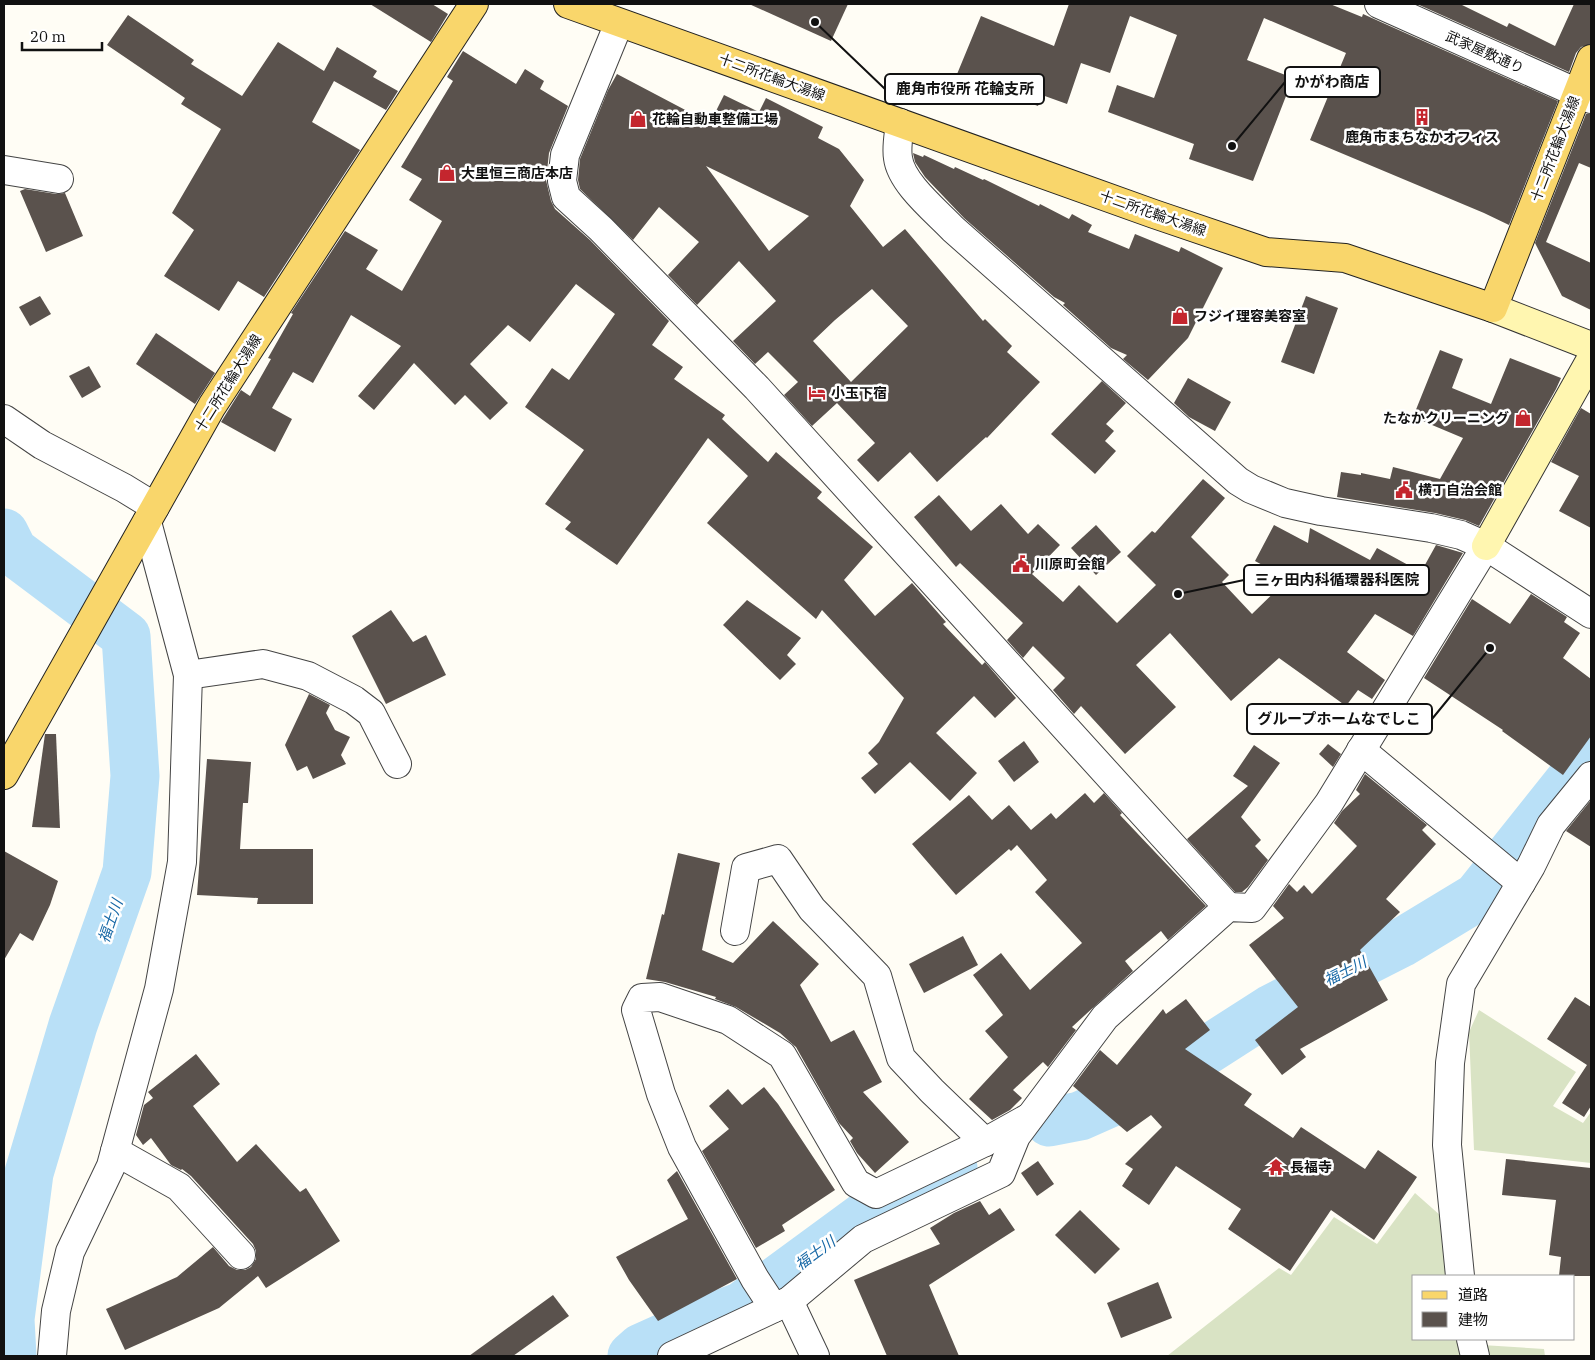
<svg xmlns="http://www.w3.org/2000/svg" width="1595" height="1360" viewBox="0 0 1595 1360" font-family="'IBM Plex Serif','Noto Sans JP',serif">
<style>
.cemetery{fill:#d9e3c4}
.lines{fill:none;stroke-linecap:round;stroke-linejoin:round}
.river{stroke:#b9e0f7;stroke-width:49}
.building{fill:#5a524d;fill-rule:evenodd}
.street-casing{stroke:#444;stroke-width:30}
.secondary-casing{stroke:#333;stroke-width:30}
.primary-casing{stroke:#222;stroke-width:30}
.street{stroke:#fff;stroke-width:28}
.secondary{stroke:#fff6b0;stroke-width:28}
.primary{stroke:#f9d66b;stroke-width:28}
.labels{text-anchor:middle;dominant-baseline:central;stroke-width:5;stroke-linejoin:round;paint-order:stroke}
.street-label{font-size:14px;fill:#111;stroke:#fff}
.poi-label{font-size:14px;font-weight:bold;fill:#111;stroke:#fff;text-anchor:start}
.water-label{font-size:15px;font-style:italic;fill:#1768a6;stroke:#fff}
.leader{fill:none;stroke:#111;stroke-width:2}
.callout-dot{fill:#111;stroke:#fff;stroke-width:2}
.callout{fill:#fff;stroke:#111;stroke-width:2}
.callout-label{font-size:15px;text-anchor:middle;font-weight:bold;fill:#111}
</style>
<rect width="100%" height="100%" fill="#fffdf5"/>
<g class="cemetery">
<polygon points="1479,1010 1576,1072 1553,1106 1583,1123 1591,1112 1591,1163 1474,1150 1469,1032"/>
<polygon points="1415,1193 1441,1216 1451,1276 1414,1276 1414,1339 1462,1339 1464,1356 1167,1356 1279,1268 1291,1275 1334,1217 1377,1244"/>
<polygon points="1482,1345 1544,1349 1545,1356 1484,1356"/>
</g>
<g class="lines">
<g class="river">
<polyline points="4,533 13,551 126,636 135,776 127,872 73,1025 29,1173 10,1319 12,1356"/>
<polyline points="1049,1122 1080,1116 1159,1081 1271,1009 1401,943 1477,897 1591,754"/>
<polyline points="632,1356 641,1348 690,1326 742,1306 862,1218 953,1168"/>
</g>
</g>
<g class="building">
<polygon points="370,4 432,4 448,14 431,42"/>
<polygon points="749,4 848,4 831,41"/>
<polygon points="1069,4 1330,4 1362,17 1363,14 1383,23 1558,101 1509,225 1484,213 1310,140 1346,53 1264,18 1247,60 1293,78 1253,181 1189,159 1194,144 1108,112 1117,85 1154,98 1177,35 1130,16 1110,73 1081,63 1067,104 1042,95 1038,106 998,92 996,96 955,79 981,16 1054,46"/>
<polygon points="1417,4 1460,4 1507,27 1509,23 1555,46 1574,4 1591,4 1591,44 1581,47 1576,53 1569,72"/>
<polygon points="128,15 194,60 191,64 242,96 278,42 324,71 337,47 377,71 373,77 398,91 386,110 334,81 312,122 360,150 264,297 238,281 219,311 164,276 194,230 172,213 221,129 181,104 185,98 107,45"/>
<polygon points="463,51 516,84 525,69 544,81 540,89 568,106 549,153 546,180 551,201 555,209 590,240 669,321 652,345 683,367 674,379 725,415 722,419 768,462 776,452 822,492 817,498 873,547 844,580 875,616 912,583 946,622 943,624 982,665 985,662 1016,698 995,718 974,696 936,733 977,773 950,801 910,762 875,794 861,778 878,764 868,753 879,742 904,698 822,610 816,619 707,523 748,476 708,438 617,565 565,529 571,522 545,504 584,450 525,407 552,368 569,380 615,314 576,284 530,342 508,325 470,364 508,403 490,420 465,395 455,405 414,363 374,410 358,396 401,346 351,315 313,383 293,372 272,408 292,419 275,452 221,422 241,390 250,396 271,359 268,358 293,314 291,313 345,231 378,250 366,269 402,291 442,221 409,200 422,179 401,167 453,81 447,77"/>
<path d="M 617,74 L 710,123 L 724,95 L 759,112 L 766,98 L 823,127 L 818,138 L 839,149 L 864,180 L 850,206 L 883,247 L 905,229 L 983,321 L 985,319 L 1012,346 L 1007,352 L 1040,382 L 987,438 L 986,437 L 937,482 L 910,452 L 878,482 L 857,460 L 875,443 L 837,403 L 812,426 L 784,395 L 798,382 L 768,352 L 755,364 L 733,341 L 776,301 L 739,261 L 697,305 L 668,275 L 699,242 L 659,207 L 633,240 L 580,189 L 578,180 L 580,159 L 608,90 ZM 706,166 L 809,216 L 769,251 ZM 872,289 L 908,326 L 851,382 L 813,341 L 835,320 Z"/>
<polygon points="1586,114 1591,114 1591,168 1579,163 1546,242 1591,263 1591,310 1562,296 1535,243"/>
<polygon points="913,153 923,157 924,155 954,169 955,167 983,180 984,179 1039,206 1040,204 1069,219 1072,214 1092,225 1088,232 1129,249 1135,234 1179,252 1181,247 1223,268 1188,338 1148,380 1123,359 1127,355 1111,348 1063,305 1065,303 1054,297 964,218 925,177 915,162"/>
<polygon points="25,189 56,194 65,193 83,236 46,252 20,191"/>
<polygon points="40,296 51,314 30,326 19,307"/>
<polygon points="1306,296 1338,308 1314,374 1281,362"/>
<polygon points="156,333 215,373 195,404 136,364"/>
<polygon points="1440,350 1463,359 1452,388 1491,404 1510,358 1561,378 1556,389 1479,526 1465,520 1435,513 1337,497 1341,472 1361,475 1361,473 1390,479 1393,467 1440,479 1463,438 1413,417"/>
<polygon points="89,366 101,387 82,398 69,376"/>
<polygon points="1188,378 1231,402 1215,431 1189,417 1174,403"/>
<polygon points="1102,381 1126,403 1106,424 1114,431 1105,441 1116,451 1095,474 1051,434"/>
<polygon points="1581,408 1591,414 1591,528 1559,511 1579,476 1551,462"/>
<polygon points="1203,479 1225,498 1191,537 1229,575 1222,582 1252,614 1288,579 1255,561 1274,525 1308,543 1310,528 1370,560 1377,548 1421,572 1436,545 1463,553 1413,636 1375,614 1347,652 1385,680 1372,699 1358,690 1346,706 1279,658 1231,701 1170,633 1136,665 1176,707 1125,754 1081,706 1074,714 1053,690 1065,678 1033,646 1023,658 1007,640 1023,623 960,563 956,567 914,517 939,495 971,531 1001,504 1028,534 1038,524 1060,545 1032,574 1063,602 1079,585 1117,623 1156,585 1127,556 1152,531 1155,533"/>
<polygon points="1096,525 1121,552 1096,575 1071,548"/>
<polygon points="1531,594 1567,617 1564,622 1580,633 1563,658 1591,679 1591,736 1563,775 1502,731 1503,730 1424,678 1472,599 1510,624"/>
<polygon points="747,600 801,638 787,655 796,664 780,680 723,625"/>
<polygon points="391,610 413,642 426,635 446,675 386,704 352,636"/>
<polygon points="309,694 330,705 326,713 335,730 350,737 341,755 346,764 313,779 307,766 297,771 285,745"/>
<polygon points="45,734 56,734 60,828 32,827"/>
<polygon points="1024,741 1039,762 1014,782 998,761"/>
<polygon points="1328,744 1341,754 1333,767 1319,754"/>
<polygon points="1254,745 1280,763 1241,817 1261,840 1255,846 1268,860 1248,887 1242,892 1235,892 1187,839 1248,786 1233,776"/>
<polygon points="207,759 251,762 248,803 243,803 240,849 313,849 313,904 257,904 258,898 197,895"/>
<polygon points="1365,774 1427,825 1422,830 1436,844 1386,899 1400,912 1360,950 1388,1000 1300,1049 1306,1057 1282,1075 1255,1040 1298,1007 1249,945 1284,918 1273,906 1289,884 1297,892 1304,885 1312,894 1357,846 1334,823 1342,811 1360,794 1356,790"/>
<polygon points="1085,793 1094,803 1104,793 1122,813 1120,815 1206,906 1168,940 1161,931 1125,961 1133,971 1072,1027 1076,1030 1048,1067 1043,1062 1013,1090 1022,1098 1010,1110 992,1120 969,1099 1008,1057 985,1031 1003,1015 973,975 1001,953 1030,990 1082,943 1035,892 1047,880 1017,845 1011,851 1009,849 956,895 912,844 969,795 992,820 1009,805 1031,830 1051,813 1056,819"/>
<polygon points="1591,800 1591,847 1566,831"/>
<polygon points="4,851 58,881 50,905 33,941 20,933 4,960"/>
<polygon points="678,853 720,863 702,950 733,963 773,921 819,964 800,985 831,1042 854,1030 882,1082 863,1092 909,1142 875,1173 857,1153 850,1141 853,1138 839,1123 796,1047 790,1042 780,1033 736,1007 715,999 716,997 665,982 646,979 662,914 664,915"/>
<polygon points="963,936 978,965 924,993 909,964"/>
<polygon points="1575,997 1591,1007 1591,1106 1584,1117 1562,1103 1587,1065 1547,1039"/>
<polygon points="1186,999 1210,1030 1185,1049 1252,1094 1244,1105 1293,1138 1301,1127 1365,1169 1378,1150 1417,1177 1374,1240 1331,1210 1290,1271 1228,1229 1241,1209 1176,1166 1149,1205 1122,1186 1133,1169 1125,1164 1162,1127 1151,1115 1127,1132 1073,1086 1100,1050 1117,1065 1163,1009 1166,1014"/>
<polygon points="196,1054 220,1084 193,1106 237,1162 256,1144 300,1192 306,1188 340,1241 266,1288 258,1276 219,1308 125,1350 106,1309 177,1277 213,1247 229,1266 237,1270 245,1270 251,1267 256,1259 256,1251 253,1244 191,1176 182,1169 181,1170 171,1165 151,1138 143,1145 136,1135 144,1105 153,1098 148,1092"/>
<polygon points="764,1087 778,1104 835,1190 782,1225 785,1231 756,1248 702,1151 729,1129 709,1106 728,1089 742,1105"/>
<polygon points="1506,1159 1591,1168 1591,1276 1559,1276 1561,1257 1549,1255 1556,1200 1502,1195"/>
<polygon points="1038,1161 1054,1184 1037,1196 1021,1173"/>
<polygon points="677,1171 737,1279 658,1321 629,1280 616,1257 688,1219 667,1180"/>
<polygon points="980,1201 989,1215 1000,1208 1015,1230 929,1285 959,1356 887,1356 854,1280 940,1244 930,1228 954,1213"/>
<polygon points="1080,1210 1120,1249 1095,1274 1055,1235"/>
<polygon points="1158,1282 1172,1318 1121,1338 1107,1303"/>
<polygon points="553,1295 569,1316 513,1356 469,1356"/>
</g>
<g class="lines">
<g class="street-casing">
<g id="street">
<polyline points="1379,4 1591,99"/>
<polyline points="619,23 565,155 562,181 566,197 601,229 757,388 1228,907"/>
<path d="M 900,123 C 899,134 896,147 898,158 C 901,183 936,211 953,229 L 1238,481 L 1251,489 L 1285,503 L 1321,511 L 1431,528 L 1461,535 L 1486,546 L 1591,614"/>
<polyline points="4,170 59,179"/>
<polyline points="4,419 42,445 124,488 155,507"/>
<polyline points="188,675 263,664 308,676 354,700 371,713 397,764"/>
<polyline points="1361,750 1521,883"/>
<polyline points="735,931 746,868 778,859 812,909 877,976 901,1058 932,1091 985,1142"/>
<polyline points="115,1151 179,1187 241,1255"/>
<polyline points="1460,1276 1447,1145 1450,1063 1461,984 1531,866 1551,825 1591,776"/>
<polyline points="789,1301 815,1356"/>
<polyline points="774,1308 755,1279 682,1147 661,1094 636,1010 642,998 660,997 728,1020 782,1055 856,1183 876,1194 985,1142 1028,1118"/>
<polyline points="1471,1339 1475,1356"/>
<polyline points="52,1356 56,1311 70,1252 111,1166 159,989 182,862 188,675 147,522"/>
<polyline points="672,1356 789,1301 863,1239 1001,1173 1016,1136 1105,1017 1228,907 1252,908 1329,803 1486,546"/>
</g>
</g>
<g class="secondary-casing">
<g id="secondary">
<polyline points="1493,308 1591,346"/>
<polyline points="1486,546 1591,359"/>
</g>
</g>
<g class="primary-casing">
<g id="primary">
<polyline points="568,4 1154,214 1266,252 1345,258 1493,308 1591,59"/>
<polyline points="4,775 212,406 474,4"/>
</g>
</g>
<use href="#street" class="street"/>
<use href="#secondary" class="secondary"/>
<use href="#primary" class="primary"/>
</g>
<defs>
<g id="building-bare" transform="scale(1.35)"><path d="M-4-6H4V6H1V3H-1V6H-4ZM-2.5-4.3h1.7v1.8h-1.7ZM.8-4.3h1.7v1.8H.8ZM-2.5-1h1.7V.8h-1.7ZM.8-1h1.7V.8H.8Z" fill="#c4262e" stroke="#fff" stroke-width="2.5" paint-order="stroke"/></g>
<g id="shop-bare" transform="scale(1.35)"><path d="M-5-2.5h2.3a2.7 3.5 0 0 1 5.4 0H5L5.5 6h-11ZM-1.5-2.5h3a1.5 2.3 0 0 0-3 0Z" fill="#c4262e" stroke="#fff" stroke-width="2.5" paint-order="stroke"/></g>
<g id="hotel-bare" transform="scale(1.35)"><path d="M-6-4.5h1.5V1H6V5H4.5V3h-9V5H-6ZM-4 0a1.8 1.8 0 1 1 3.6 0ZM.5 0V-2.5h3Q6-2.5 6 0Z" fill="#c4262e" stroke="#fff" stroke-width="2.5" paint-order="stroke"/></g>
<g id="civic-bare" transform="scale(1.35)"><path d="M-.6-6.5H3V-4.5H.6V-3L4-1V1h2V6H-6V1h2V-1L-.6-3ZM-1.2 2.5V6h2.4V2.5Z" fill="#c4262e" stroke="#fff" stroke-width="2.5" paint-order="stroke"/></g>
<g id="temple-bare" transform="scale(1.35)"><path d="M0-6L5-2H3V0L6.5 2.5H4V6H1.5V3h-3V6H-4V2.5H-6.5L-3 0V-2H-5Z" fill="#c4262e" stroke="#fff" stroke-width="2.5" paint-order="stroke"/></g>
</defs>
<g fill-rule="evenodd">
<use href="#building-bare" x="1422" y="117"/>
<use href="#shop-bare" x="638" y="119"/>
<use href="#shop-bare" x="447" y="173"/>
<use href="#shop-bare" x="1180" y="316"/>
<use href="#hotel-bare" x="817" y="393"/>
<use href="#shop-bare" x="1523" y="418"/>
<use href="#civic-bare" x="1404" y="490"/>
<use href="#civic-bare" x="1021" y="564"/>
<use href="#temple-bare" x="1276" y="1167"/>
</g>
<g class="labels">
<g class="street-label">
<text transform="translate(1485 52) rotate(24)">武家屋敷通り</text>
<text transform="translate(772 77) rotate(20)">十二所花輪大湯線</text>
<text transform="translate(1555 149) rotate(-69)">十二所花輪大湯線</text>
<text transform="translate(1153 213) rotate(19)">十二所花輪大湯線</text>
<text transform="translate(228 383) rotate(-58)">十二所花輪大湯線</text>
</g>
<g class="poi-label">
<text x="652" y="119">花輪自動車整備工場</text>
<text x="1422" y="137" text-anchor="middle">鹿角市まちなかオフィス</text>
<text x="461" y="173">大里恒三商店本店</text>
<text x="1194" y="316">フジイ理容美容室</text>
<text x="831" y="393">小玉下宿</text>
<text x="1509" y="418" text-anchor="end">たなかクリーニング</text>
<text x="1418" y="490">横丁自治会館</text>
<text x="1035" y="564">川原町会館</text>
<text x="1290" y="1167">長福寺</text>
</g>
<g class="water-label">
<text transform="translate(110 921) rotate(-71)">福士川</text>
<text transform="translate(1345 971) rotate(-27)">福士川</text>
<text transform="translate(815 1253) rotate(-36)">福士川</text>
</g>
</g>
<path class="leader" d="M1232 146L1285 82M815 22L885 89M1178 594L1244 580M1490 648L1432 719"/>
<g class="callout-dot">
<circle cx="1232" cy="146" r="5"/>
<circle cx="815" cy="22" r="5"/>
<circle cx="1178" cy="594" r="5"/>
<circle cx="1490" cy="648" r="5"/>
</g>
<g class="callout">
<rect x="1285" y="67" width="95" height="30" rx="5"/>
<rect x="885" y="74" width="159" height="30" rx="5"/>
<rect x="1244" y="565" width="185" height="30" rx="5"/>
<rect x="1247" y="704" width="185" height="30" rx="5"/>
</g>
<g class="callout-label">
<text x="1332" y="87">かがわ商店</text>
<text x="965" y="94">鹿角市役所 花輪支所</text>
<text x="1337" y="585">三ヶ田内科循環器科医院</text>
<text x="1339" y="724">グループホームなでしこ</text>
</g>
<rect width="1595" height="1360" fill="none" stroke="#111111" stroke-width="10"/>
<rect x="1412" y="1275" width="162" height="65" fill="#ffffff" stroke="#a0a0a0"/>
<rect x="1422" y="1291" width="25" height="8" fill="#f9d66b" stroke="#a0a0a0"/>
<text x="1458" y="1300" font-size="15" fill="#111111">道路</text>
<rect x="1422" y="1312" width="25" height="15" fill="#5a524d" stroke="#a0a0a0"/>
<text x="1458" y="1325" font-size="15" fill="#111111">建物</text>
<path d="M22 42v8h80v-8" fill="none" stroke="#111111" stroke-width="2.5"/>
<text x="30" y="42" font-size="15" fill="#111111" stroke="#ffffff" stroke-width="4" paint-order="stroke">20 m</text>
</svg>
